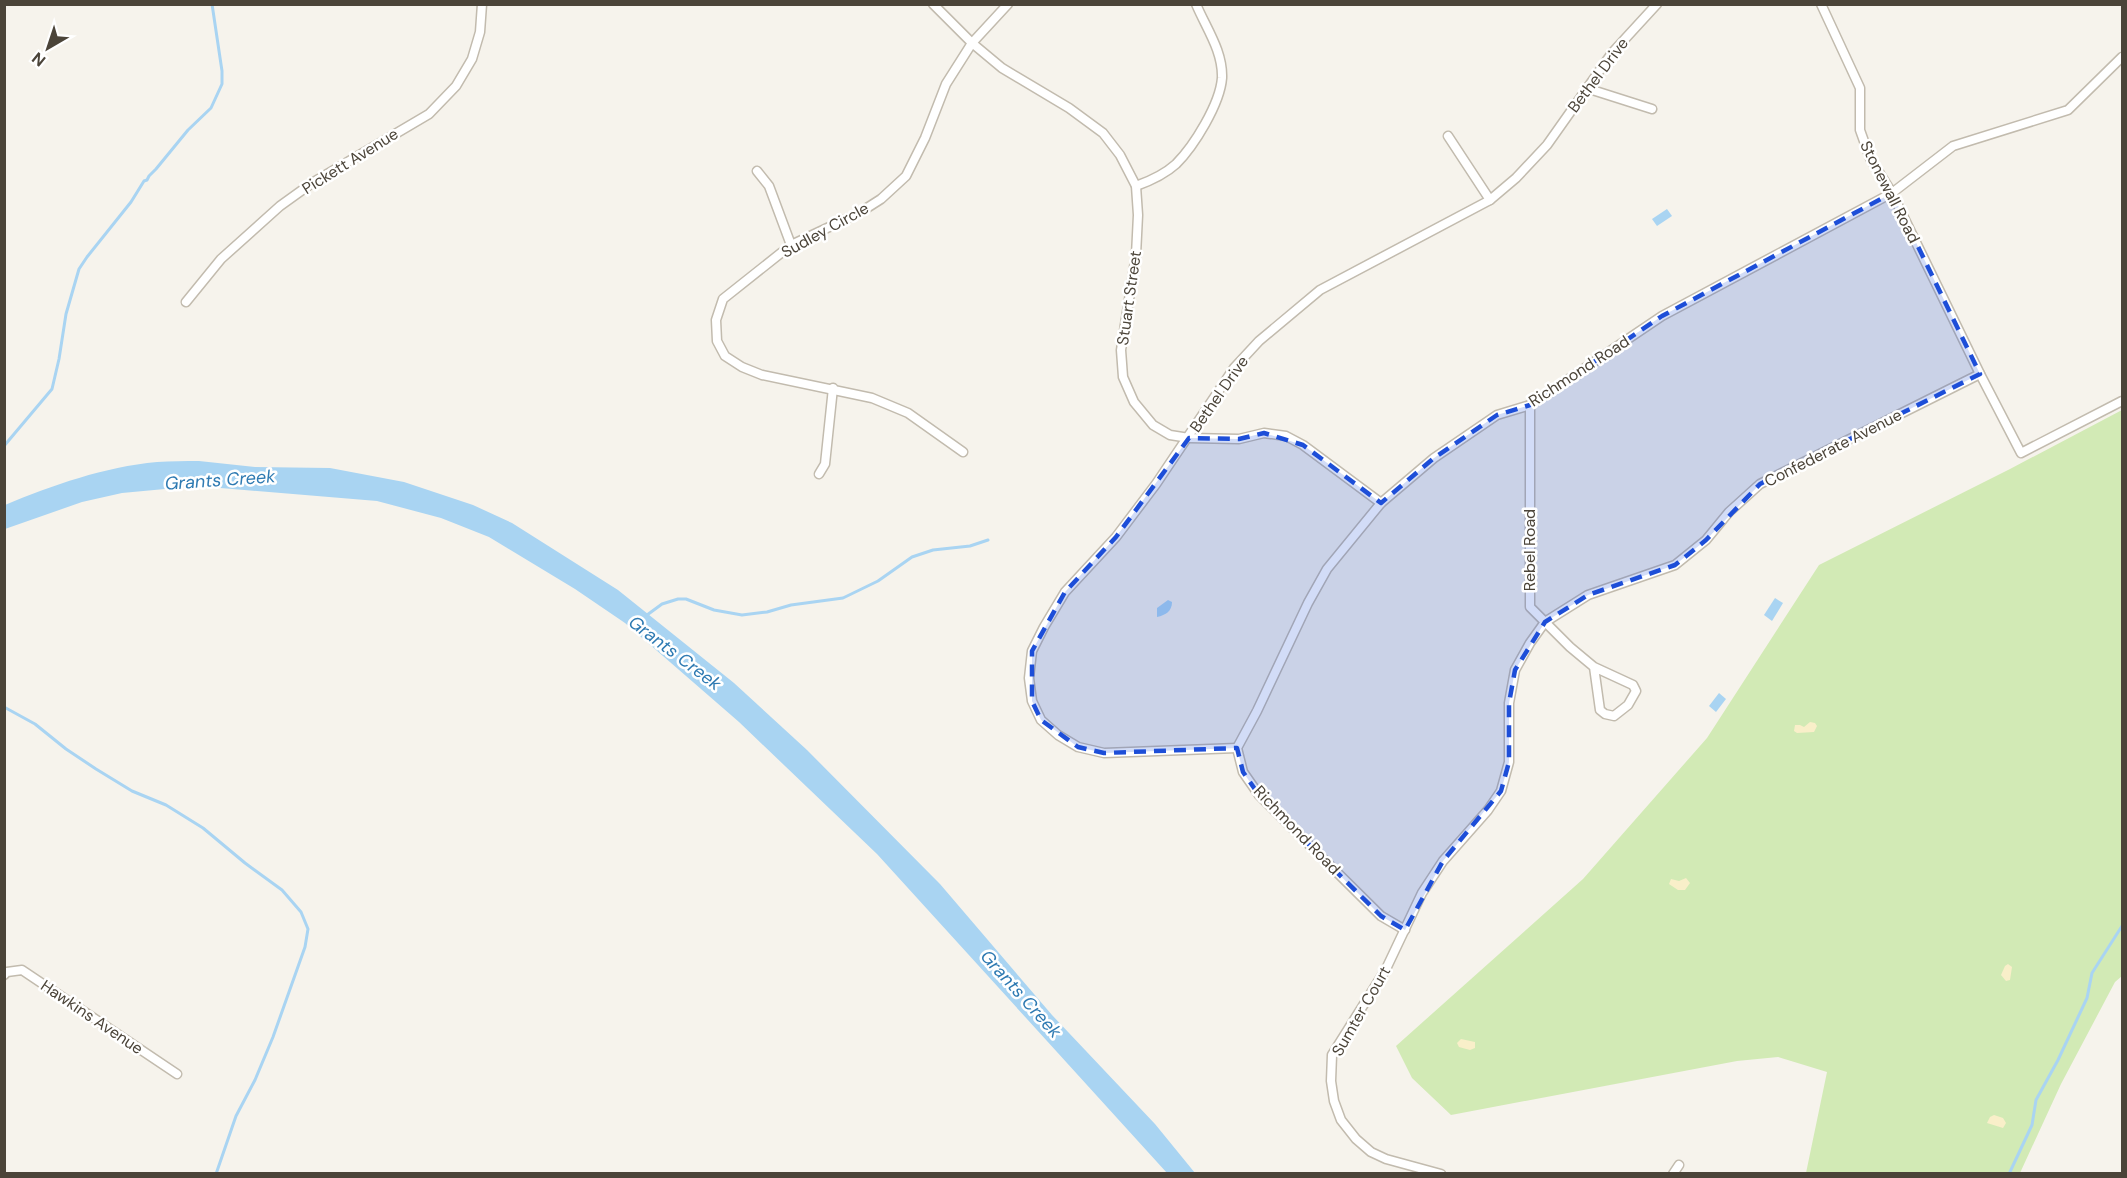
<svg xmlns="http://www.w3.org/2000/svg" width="2127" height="1178" viewBox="0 0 2127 1178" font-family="'DM Sans',sans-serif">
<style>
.green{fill:#d2eab5}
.sand{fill:#f9efc9}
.water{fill:#a9d4f2}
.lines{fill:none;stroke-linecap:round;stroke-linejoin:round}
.stream{stroke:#a9d4f2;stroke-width:3}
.street-casing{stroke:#c2bbae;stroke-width:11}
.street{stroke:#fff;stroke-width:8}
.marked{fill:#1d4ed8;fill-opacity:0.2;stroke:#1d4ed8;stroke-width:4.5;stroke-dasharray:12 8;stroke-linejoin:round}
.labels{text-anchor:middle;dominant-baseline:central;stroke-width:5;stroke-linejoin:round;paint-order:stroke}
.street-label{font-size:16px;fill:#4b4439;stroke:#fff}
.water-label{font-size:18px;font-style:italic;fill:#2e7ab2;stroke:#fff}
</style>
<rect width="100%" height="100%" fill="#f6f3ec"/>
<polygon class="green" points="2122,410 2122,976 2115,982 2061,1084 2020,1173 1806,1173 1827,1072 1778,1057 1737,1061 1451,1115 1412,1078 1396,1046 1583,879 1707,738 1819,565 2010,469"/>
<g class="sand">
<polygon points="1810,722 1815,723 1817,726 1814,732 1797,733 1794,731 1795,725 1800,725 1804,727"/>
<polygon points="1686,878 1690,883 1685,890 1678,890 1669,884 1671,879 1679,881"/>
<polygon points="2008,964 2012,967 2010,980 2006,981 2001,975 2005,966"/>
<polygon points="1461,1039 1475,1042 1475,1048 1470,1050 1459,1047 1457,1043"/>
<polygon points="1994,1115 2003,1118 2006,1123 2003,1128 1987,1123 1990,1117"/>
</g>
<g class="water">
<polygon points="1667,209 1672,216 1657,226 1652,219"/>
<path d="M 199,461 L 255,467 L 330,468 L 404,482 L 473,505 L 512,523 L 618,590 L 734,683 L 807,750 L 940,884 L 1052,1015 L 1155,1124 L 1195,1173 L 1167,1173 L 877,854 L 739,722 L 625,623 L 575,589 L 489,537 L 441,518 L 377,501 L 197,486 L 122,493 L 82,502 L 5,529 L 5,505 C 53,485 104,467 157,462 C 171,461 185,461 199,461 Z"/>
<polygon points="1775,598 1783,603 1772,621 1764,615"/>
<path d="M 1168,600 L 1172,602 C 1172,611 1166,615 1157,617 L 1157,608 Z"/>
<polygon points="1719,693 1726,699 1716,712 1709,706"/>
</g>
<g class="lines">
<g class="stream">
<polyline points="4,446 52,389 59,359 66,314 79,269 87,257 131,202 144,181 147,180 149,176 156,169 188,130 211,108 222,84 222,71 212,4"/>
<polyline points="647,615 662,604 678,599 686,599 714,610 742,615 767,612 791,605 843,598 878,581 912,557 933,550 970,546 988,540"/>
<polyline points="4,707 35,724 66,749 96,769 132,791 166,805 203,828 245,863 282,890 301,912 308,929 305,947 273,1037 255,1080 236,1116 216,1174"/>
<polyline points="2009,1174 2032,1125 2036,1100 2058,1060 2087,998 2092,973 2122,926"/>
</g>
<g class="street-casing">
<g id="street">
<polyline points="933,4 972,43 1002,68 1069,108 1103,133 1120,155 1136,186 1138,215 1136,255 1121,350 1123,377 1134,402 1153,425 1170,435 1189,438 1239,439 1264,433 1286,436 1303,445 1381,503"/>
<polyline points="1821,4 1860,88 1860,130 1870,158 1892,193 1980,374 2021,453 2122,401"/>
<polyline points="1586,88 1652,109"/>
<polyline points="1448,136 1490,200"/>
<polyline points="757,171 769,186 791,245"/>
<path d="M 1136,186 C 1150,181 1165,174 1176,164 C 1194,146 1220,104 1222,78 C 1223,51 1206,28 1196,4"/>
<polyline points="186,302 221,259 280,206 312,183 429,114 456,86 472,59 480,32 482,4"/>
<polyline points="1530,405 1530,607 1570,647 1594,667 1600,710 1605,714 1614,716 1628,705 1636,691 1633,685 1594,667"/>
<polyline points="963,452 908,413 872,398 762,375 742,367 725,356 717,341 716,320 723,299 791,245 859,213 881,199 906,176 925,138 946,84 972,43 1008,4"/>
<polyline points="819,474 825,464 833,388"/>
<polyline points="1237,748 1104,753 1078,747 1058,735 1041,720 1032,701 1029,678 1032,651 1044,627 1065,592 1116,537 1156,484 1234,368 1259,341 1320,290 1490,200 1516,178 1547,145 1612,53 1657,4"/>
<polyline points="1405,930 1381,916 1259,795 1243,772 1237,748 1257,711 1308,603 1327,569 1381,503 1434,458 1497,415 1530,405 1662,316 1892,193 1953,146 2068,110 2122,57"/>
<polyline points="4,975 7,972 22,970 177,1074"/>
<polyline points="1441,1174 1386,1159 1371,1152 1356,1139 1341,1120 1334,1101 1331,1081 1332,1055 1386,969 1422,893 1443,861 1488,810 1501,791 1509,762 1509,703 1515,670 1530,643 1545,622 1588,595 1675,565 1706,540 1729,512 1760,484 1980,374"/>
<polyline points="1673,1174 1679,1165"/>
</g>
</g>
<use href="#street" class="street"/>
</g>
<path class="marked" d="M 1892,193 L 1980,374 L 1760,484 L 1706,540 L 1675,565 L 1588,595 L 1545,622 L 1515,670 L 1509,703 L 1509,762 L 1501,791 L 1443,861 L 1405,930 L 1381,916 L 1259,795 L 1243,772 L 1237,748 L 1104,753 L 1078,747 L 1041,720 L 1032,701 L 1032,651 L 1065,592 L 1116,537 L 1189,438 L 1239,439 L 1264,433 L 1303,445 L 1381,503 L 1434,458 L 1497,415 L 1530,405 L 1662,316 Z"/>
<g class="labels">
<g class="street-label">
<text transform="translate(1598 75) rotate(-53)">Bethel Drive</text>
<text transform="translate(350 161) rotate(-32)">Pickett Avenue</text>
<text transform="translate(1890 192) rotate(63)">Stonewall Road</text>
<text transform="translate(825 230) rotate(-29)">Sudley Circle</text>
<text transform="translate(1129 298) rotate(-82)">Stuart Street</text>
<text transform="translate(1579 371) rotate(-33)">Richmond Road</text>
<text transform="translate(1219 394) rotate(-55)">Bethel Drive</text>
<text transform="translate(1833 448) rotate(-27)">Confederate Avenue</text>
<text transform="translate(1529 550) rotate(-90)">Rebel Road</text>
<text transform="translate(1297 830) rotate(46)">Richmond Road</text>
<text transform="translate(1361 1011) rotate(-60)">Sumter Court</text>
<text transform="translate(92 1017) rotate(34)">Hawkins Avenue</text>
</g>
<g class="water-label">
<text transform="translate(220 480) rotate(-4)">Grants Creek</text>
<text transform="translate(675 653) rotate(37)">Grants Creek</text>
<text transform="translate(1021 994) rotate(48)">Grants Creek</text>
</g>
</g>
<rect width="2127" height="1178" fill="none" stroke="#4b4439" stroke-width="12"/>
<g transform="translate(48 48) rotate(219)" stroke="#ffffff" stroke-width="4.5" paint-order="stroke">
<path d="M0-4.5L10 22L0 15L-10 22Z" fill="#4b4439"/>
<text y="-9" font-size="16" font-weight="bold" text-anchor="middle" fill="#4b4439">N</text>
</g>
</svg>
